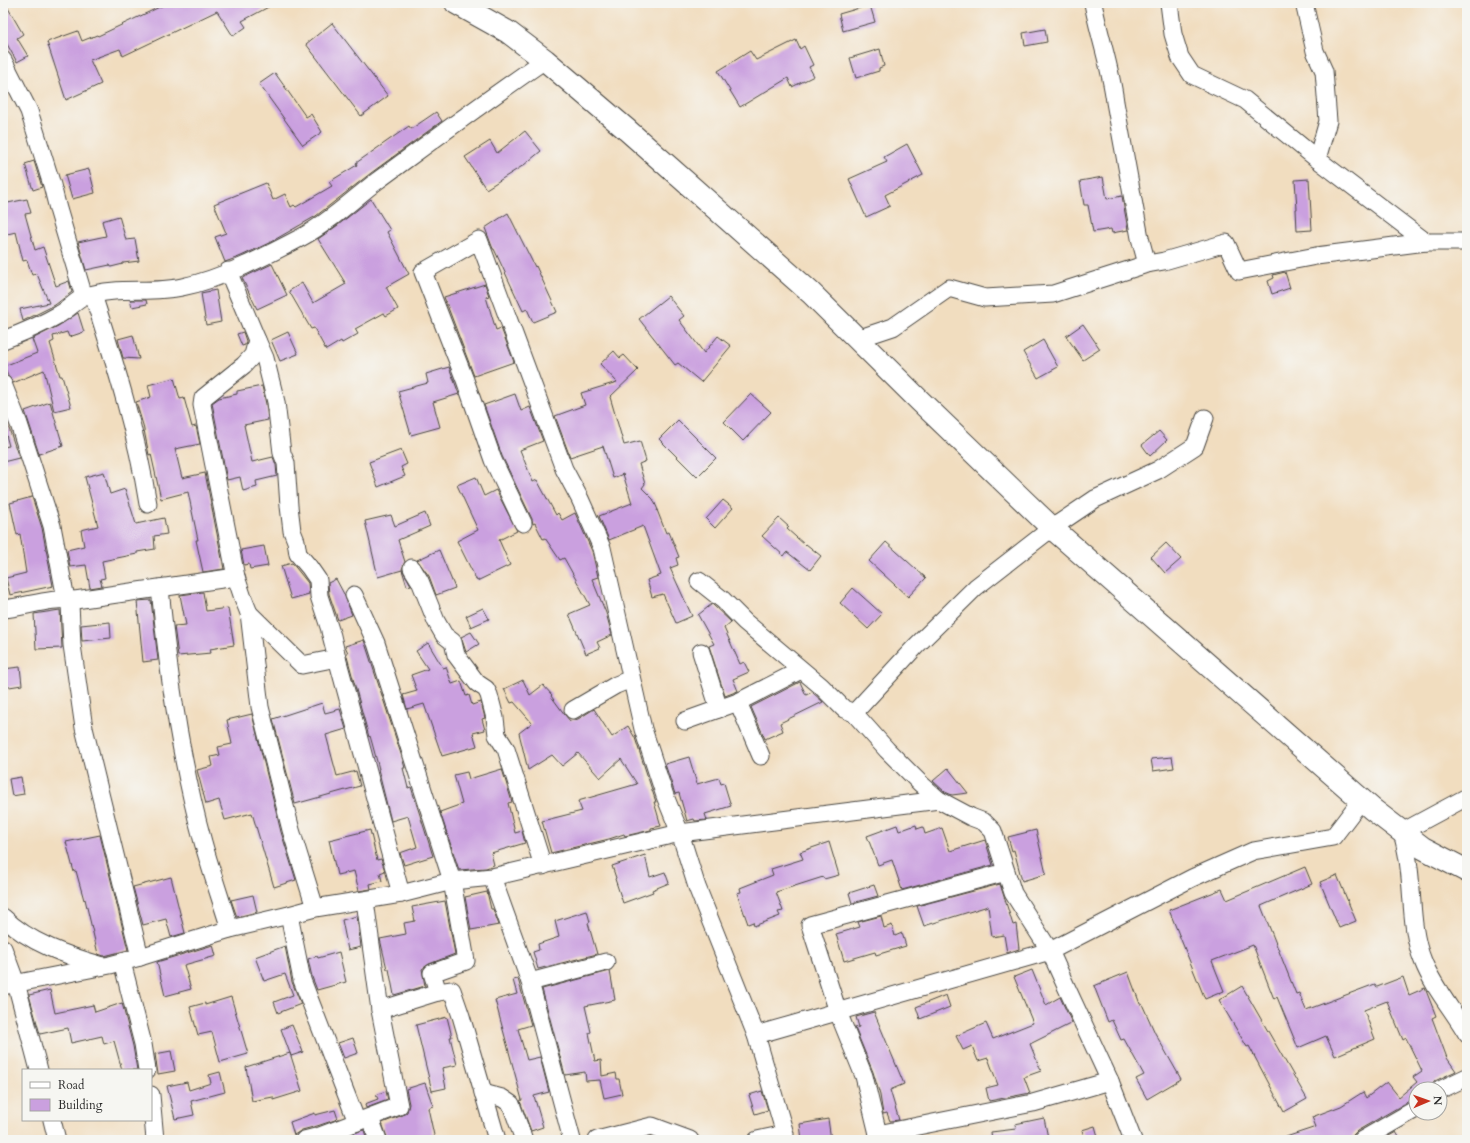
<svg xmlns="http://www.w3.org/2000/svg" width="1470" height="1143" viewBox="0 0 1470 1143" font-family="Cardo,serif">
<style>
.building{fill:#caa0df}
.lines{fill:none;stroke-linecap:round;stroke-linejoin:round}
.minor-casing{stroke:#494641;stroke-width:19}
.highway-casing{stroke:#494641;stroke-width:24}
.minor{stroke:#fff;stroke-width:17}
.highway{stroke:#fff;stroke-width:22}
</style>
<rect width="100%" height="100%" fill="#f6f6f2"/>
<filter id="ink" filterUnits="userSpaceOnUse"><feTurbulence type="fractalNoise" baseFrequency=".025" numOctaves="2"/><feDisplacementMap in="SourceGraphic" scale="8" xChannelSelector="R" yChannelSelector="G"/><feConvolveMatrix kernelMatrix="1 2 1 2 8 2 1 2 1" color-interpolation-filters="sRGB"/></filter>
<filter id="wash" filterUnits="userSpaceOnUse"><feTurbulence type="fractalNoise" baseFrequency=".012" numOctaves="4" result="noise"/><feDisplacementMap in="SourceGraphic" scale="16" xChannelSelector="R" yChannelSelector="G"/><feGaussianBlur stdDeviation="0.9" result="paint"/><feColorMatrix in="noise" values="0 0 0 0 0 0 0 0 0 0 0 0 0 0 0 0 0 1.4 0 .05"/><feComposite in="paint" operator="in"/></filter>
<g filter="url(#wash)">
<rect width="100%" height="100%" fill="#f1ddbf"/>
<g id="blocks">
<g class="building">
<polygon points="3,3 5,3 23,34 17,38 28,56 17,62 3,37"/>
<polygon points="168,3 276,3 242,21 246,27 233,36 217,11 123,56 120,49 90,60 101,84 66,100 47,42 78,31 82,41 97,35 98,36"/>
<polygon points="870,5 875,22 843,31 839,14"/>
<polygon points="332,23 388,96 361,116 306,44"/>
<polygon points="1045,29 1047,42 1025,46 1023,33"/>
<polygon points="796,40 800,49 804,46 813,65 809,67 814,76 792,87 788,78 740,107 718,71 750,51 756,60"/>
<polygon points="880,49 884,66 879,68 879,71 856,78 850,58"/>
<polygon points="275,73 306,117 311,114 322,132 303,145 259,84"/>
<polygon points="436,112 442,121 371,173 316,216 269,243 239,257 225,262 215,237 226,233 214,204 266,183 273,200 285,194 291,207 294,205 296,207 332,186 329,182 357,165 356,163 409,126 411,129"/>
<polygon points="525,131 541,151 524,165 486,189 465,157 490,141 497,153"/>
<polygon points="907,144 923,175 885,195 890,206 866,217 849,179 887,162 884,157"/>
<polygon points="34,161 42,187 33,190 25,164"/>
<polygon points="89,169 95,193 72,199 65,175"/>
<polygon points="1103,177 1107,199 1122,196 1128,230 1112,233 1111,229 1093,232 1088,205 1084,205 1080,181"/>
<polygon points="1309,179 1312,230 1297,231 1296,209 1297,209 1295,180"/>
<polygon points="27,199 31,213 25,214 35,250 43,247 56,286 69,281 72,292 55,305 23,321 20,309 49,303 37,274 32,275 27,260 23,261 16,232 3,235 3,204"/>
<polygon points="371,199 390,230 387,232 409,274 386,287 398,309 386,316 384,313 355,329 358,334 342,343 341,341 326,350 314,328 311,329 289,291 302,283 313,303 346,284 318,239 338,225"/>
<polygon points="508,213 535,267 536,266 557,312 533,322 527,309 523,311 494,249 493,249 485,228"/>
<polygon points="119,216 126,240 135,239 139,261 123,263 123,264 111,267 110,265 86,270 78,242 106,236 102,221"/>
<polygon points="272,264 287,295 257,309 242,278"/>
<polygon points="1285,272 1290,288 1272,294 1268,281 1274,278 1273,275"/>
<polygon points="485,284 489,296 486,297 496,330 501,328 514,362 474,376 444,297"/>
<polygon points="216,290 221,322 206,325 201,293"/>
<polygon points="668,296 684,316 679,320 704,353 718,336 731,346 701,382 678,363 675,365 639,319"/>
<polygon points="130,300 146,300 147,304 132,307"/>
<polygon points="78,313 84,332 69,337 67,332 53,336 54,341 50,343 60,376 62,376 71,407 54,411 44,370 13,383 8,375 4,366 37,353 32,339 58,326"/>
<polygon points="1083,324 1100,349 1083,360 1066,336"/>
<polygon points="243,332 246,341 245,345 242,346 237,334"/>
<polygon points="288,332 298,354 280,361 271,340"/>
<polygon points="133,335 139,359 123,358 118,339"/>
<polygon points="1043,340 1058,367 1038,378 1023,352"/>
<polygon points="614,351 620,358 624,355 638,370 610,397 624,445 640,441 646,461 639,464 645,484 642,488 653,499 658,510 657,510 666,533 669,532 679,557 676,558 678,565 670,568 692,616 676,623 663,594 652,597 647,580 661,575 643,526 609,540 599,516 632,503 623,474 613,478 603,446 570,457 555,416 585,405 581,393 617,382 600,364"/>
<polygon points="449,367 459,394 433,402 440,427 411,435 398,391 428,383 426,374"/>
<polygon points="174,378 180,399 184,398 192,427 196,426 200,444 175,449 182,478 205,473 224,569 203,572 196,540 198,540 188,492 161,499 151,454 149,455 143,425 136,402 151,397 148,385"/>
<polygon points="262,386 266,404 268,420 244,425 252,462 273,457 276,465 277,476 256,481 257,487 243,491 240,477 227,480 212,403 219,398 237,394 237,391"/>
<polygon points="515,394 521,411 530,407 543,441 520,450 533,482 537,480 556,515 558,513 562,520 575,513 592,551 598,577 592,579 606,613 612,635 597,642 600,648 586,654 569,614 590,605 564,558 560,560 545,538 543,539 535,523 533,524 532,519 502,456 484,405"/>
<polygon points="751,394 771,412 743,441 724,422"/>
<polygon points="50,402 63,446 39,454 25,411"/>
<polygon points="3,411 19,458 3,462 3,447 9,446 3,424"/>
<polygon points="678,420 716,458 697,477 659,439"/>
<polygon points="1159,431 1167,440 1150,456 1142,445"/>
<polygon points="401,450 407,464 401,467 405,476 378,487 369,462"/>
<polygon points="104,472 110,494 125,489 136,524 164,518 167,534 154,536 155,549 137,552 137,554 102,561 105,578 100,579 102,586 90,588 86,565 70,567 67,550 84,546 81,530 98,526 85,477"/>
<polygon points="476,477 484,496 496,490 517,531 499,540 510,565 477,581 457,541 478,530 457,485"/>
<polygon points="32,497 42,528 53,586 10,595 6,578 26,573 20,534 17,535 10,503"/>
<polygon points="723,500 733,508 715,528 706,519"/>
<polygon points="425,513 430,526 398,540 405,562 402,569 411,585 407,586 402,570 378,577 365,521 391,515 395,526"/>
<polygon points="779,518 789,527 787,529 805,545 806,544 821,556 810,570 787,552 784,556 762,536"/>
<polygon points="886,542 926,578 908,597 869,561"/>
<polygon points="1166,543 1181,559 1165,573 1151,557"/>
<polygon points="264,546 268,566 250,569 249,564 244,565 241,550"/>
<polygon points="439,550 455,588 436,595 429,576 417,560"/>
<polygon points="292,563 308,583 309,594 291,599 281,566"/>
<polygon points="336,579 344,594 352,615 338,620 329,594 328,583"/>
<polygon points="853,588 882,614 868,629 840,603"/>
<polygon points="203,592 206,611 228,608 234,645 210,649 211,653 178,656 174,626 186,625 180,595"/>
<polygon points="151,600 158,660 143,662 137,601"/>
<polygon points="712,604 731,622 724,628 740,664 744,662 749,672 733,679 738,691 725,696 709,646 714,644 698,615"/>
<polygon points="483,608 489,619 471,627 466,616"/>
<polygon points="60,610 62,648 36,649 34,614"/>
<polygon points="110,622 111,638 82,641 81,625"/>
<polygon points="471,632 479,644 466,652 461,637"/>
<polygon points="364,640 401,754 405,768 403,768 408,788 411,787 433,856 404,865 400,853 417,847 408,816 391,821 378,769 379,769 372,743 370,736 369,737 346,653 348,653 345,646"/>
<polygon points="428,643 443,668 446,667 452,684 461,681 466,696 469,695 472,705 481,702 485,718 482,719 485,730 473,733 477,746 442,756 424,704 407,709 403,695 417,691 411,675 428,669 416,651"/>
<polygon points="20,667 22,685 3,688 3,669"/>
<polygon points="523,680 530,695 543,685 552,695 551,696 565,715 570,721 578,719 594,709 612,737 628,726 635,738 656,802 654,802 661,826 651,828 651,830 625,836 624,834 609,839 551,853 542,821 582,811 578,801 637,784 621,759 600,778 578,753 562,766 552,755 528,770 519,733 532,723 514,702 511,703 504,689"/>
<polygon points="800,682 806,695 812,692 823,702 780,723 783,731 765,739 751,707"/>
<polygon points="322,703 325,713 340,709 346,729 326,735 337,776 356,771 360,786 295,804 273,719"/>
<polygon points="252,714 281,832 296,880 274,887 252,813 225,820 219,800 206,804 197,770 213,766 211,757 220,755 218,747 232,744 227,720"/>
<polygon points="689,757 697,784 719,778 721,784 724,783 731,806 705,814 707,820 695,821 694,819 687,821 679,793 675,794 665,764"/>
<polygon points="1172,757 1174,768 1153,771 1151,759"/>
<polygon points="948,768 968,793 952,795 945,792 933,781"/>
<polygon points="502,769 512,802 508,803 515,833 522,831 525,843 491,853 494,865 486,868 459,870 440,812 462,804 454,775 467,772 469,779"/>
<polygon points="21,777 24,794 12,796 9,779"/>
<polygon points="897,825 899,831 916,825 917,829 923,827 925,834 942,828 950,851 985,840 993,865 902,890 892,860 878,865 867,836"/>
<polygon points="370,830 377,860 381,859 385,871 380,873 382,881 370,884 371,889 359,891 354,871 337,875 329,840"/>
<polygon points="1036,830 1046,874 1022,881 1014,850 1012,851 1008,837"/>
<polygon points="100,835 128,950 104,956 98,954 85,899 84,900 76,871 74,872 66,842"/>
<polygon points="829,842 839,875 824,879 823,877 776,892 783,911 778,912 780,916 754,926 753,922 748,924 737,893 741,892 740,888 773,875 771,869 803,859 800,852"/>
<polygon points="645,855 650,877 665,872 669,883 652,890 653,892 623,903 615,879 616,878 612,866"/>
<polygon points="1305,867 1312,884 1261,906 1296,994 1299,993 1306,1010 1375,984 1377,987 1403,977 1409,995 1425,988 1436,1016 1432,1018 1447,1058 1456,1071 1435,1081 1432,1085 1430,1089 1416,1089 1416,1099 1411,1100 1357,1131 1353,1135 1352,1140 1283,1140 1283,1138 1316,1127 1312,1117 1341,1106 1363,1092 1366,1098 1387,1082 1399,1097 1417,1082 1413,1077 1422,1071 1406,1038 1403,1040 1387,1001 1364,1010 1375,1039 1335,1056 1326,1036 1298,1048 1277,997 1274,999 1253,945 1212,961 1224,991 1205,999 1169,910 1222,889 1227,900"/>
<polygon points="1337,875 1356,921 1339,928 1320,882"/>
<polygon points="171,877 185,933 171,937 166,919 143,925 133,887"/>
<polygon points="1000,884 1013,925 1016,924 1019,949 1007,953 1004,935 992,937 988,906 924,926 917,906"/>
<polygon points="874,885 878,896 852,903 849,893"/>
<polygon points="487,892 491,909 493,909 499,925 471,930 465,897"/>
<polygon points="253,895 257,912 237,917 231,900"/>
<polygon points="445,901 455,954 429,964 422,969 425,986 394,995 389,969 387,969 380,939 406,934 404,923 415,921 412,907"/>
<polygon points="587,911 590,922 588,923 597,954 538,969 533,952 539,950 538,944 559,937 555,921"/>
<polygon points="357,916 361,947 348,950 342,920"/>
<polygon points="881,916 884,928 892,925 895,936 902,933 906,946 876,955 875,952 844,961 836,934 860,927 858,922"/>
<polygon points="213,945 216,956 184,965 191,989 165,996 157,962"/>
<polygon points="285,946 292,982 301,1004 278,1013 274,1002 293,995 285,974 264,981 255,957"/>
<polygon points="339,952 346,982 317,990 312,977 308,959 317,956 318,958"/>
<polygon points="1032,970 1046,1005 1060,997 1072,1023 1030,1044 1041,1071 1024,1077 1030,1093 989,1101 986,1088 998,1085 988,1058 978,1061 972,1046 963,1050 956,1036 986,1023 993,1039 1033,1023 1014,977"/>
<polygon points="610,971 615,1000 585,1006 591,1032 589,1033 595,1061 601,1060 602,1076 616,1073 617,1079 619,1079 622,1094 604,1098 600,1080 586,1081 585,1072 565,1075 542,989"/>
<polygon points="1128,972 1140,1004 1142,1004 1155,1033 1181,1079 1147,1099 1136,1079 1144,1075 1124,1039 1121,1040 1112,1020 1108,1022 1094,986"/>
<polygon points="518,979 531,1025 518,1029 527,1060 540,1057 549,1092 534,1096 543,1127 531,1131 520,1101 522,1100 495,1000 517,994 513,980"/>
<polygon points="1242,986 1307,1099 1284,1112 1249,1046 1247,1047 1219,1000"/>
<polygon points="50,990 55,1013 93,1005 95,1012 122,1003 133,1046 137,1070 122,1070 114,1041 104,1044 102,1036 71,1043 68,1028 40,1034 29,995"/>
<polygon points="946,995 950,1007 920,1019 916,1007"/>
<polygon points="231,997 248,1054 220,1062 212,1032 198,1035 190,1007 205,1003 205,1005"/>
<polygon points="874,1012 904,1084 890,1090 899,1120 890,1121 887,1113 883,1114 880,1095 873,1072 855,1028 859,1027 856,1017"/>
<polygon points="447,1017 452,1037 450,1037 457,1065 442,1068 446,1088 432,1091 416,1025"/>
<polygon points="292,1025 303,1052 291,1056 281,1029"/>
<polygon points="353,1038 358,1053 344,1058 338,1043"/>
<polygon points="171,1051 175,1071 158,1074 155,1054"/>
<polygon points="290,1053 302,1091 273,1100 273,1097 252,1101 246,1067"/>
<polygon points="220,1072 225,1092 191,1101 194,1115 175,1119 167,1086 187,1082 189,1090 211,1083 209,1075"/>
<polygon points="425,1083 433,1106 428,1108 435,1140 388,1140 382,1123 403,1115 407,1112 409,1104 406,1089"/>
<polygon points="386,1091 388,1100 366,1108 365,1104 378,1099 376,1095"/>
<polygon points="762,1091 768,1110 755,1114 749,1095"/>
<polygon points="335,1110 338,1119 317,1126 302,1130 294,1135 290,1122 315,1113 315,1115"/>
<polygon points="1044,1118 1048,1138 1040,1140 992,1140 991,1132 1016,1129 1015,1124"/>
<polygon points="828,1119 831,1140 802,1140 800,1124"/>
<polygon points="1095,1126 1099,1140 1085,1140 1082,1130"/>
<polygon points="364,1130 367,1140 338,1140 360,1131"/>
<polygon points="1396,1132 1401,1140 1382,1140"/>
</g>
</g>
</g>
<g filter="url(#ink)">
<use href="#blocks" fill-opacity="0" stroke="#494641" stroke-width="1"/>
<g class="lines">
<g class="minor-casing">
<g id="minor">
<path d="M 1093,3 C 1099,36 1111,68 1115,102 L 1140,238 L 1147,264"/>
<polyline points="1169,3 1173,34 1180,57 1192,75 1245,100 1317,159 1426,242"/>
<polyline points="1304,3 1315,51 1324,71 1328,121 1317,159"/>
<polyline points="3,60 29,111 52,185 58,209 84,297"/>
<polyline points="228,271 257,340 253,355 244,365 203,398 202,405 236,577 243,598 249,613 260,707 291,830 315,908"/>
<path d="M 93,295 C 115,363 137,434 148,504"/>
<polyline points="857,339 893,327 949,288 985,298 1053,294 1147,264 1164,261 1226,243 1239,271 1316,256 1426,242 1467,242"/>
<path d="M 3,340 C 22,333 43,324 60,314 C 69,309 76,300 86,296 C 118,286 150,294 182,287 C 222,279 266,256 302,237 C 330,222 353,199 377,181 C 433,140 488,99 545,60"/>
<polyline points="257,340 265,358 276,402 282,453 286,463 289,506 292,531 296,541 298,554 309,567 318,580 319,596 332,636 337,658 330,631"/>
<polyline points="3,384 19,424 52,526 66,599 70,604 72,645 84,728 140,957"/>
<polyline points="523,523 493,460 465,380 423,272 479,240 564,469 580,499 602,548 643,729 665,796 680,833 697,887 756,1035 785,1134 757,1140"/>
<polyline points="412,568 420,581 436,621 444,635 453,642 456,655 477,683 486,689 489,695 495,718 497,735 506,749 543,866"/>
<polyline points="699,581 723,600 745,622 821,686 844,709 854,713 887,750 921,784 939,800 971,817 984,822 993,831 1013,893 1050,951 1064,982 1110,1081 1133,1140"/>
<path d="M 160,588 C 168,673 180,759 203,842 C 211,871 221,900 230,929"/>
<polyline points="354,595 376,643 452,881 466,961 432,973 438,992 452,990 461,1016 497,1140"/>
<path d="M 3,609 C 27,607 50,597 75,600 L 236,577"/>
<polyline points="249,613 302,665 337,658 401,894"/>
<polyline points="701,652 719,709"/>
<polyline points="738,702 761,756"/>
<polyline points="573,710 616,685 631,679"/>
<polyline points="854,713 916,646 976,587 1052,528 1095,499 1158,470 1195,446 1205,418"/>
<polyline points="685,721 738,702 801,670"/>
<path d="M 1467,797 L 1402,832 C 1405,844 1408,856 1409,868 C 1413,899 1411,932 1423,961 C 1433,987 1453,1010 1467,1034"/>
<polyline points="492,877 530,982 572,1140"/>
<polyline points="289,915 302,980 357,1122"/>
<path d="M 3,917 C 29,943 68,956 103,966"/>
<polyline points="3,948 16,983 39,1070"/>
<polyline points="122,962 143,1044 147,1070"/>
<polyline points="530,982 606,962"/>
<polyline points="3,986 110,965 140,957 230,929 289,915 315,908 401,894 452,881 492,877 680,833 939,800"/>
<polyline points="380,1010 438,992"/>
<polyline points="756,1035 1050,951 1192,878 1253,851 1333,837 1362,799"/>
<polyline points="1440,1090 1467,1077"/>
<polyline points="483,1093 502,1098 511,1104 524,1140"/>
<polyline points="151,1095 155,1140"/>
<polyline points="370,1118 378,1140"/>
<polyline points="52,1120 57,1140"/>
<polyline points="878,1134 864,1076 838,1012 810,925 1006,872"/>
<polyline points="304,1140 320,1136 399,1106 380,1010 365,901"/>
<polyline points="597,1140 652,1126 690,1140"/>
<polyline points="879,1140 878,1134 1033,1103 1110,1081"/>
<polyline points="1362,1140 1416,1109"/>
</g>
</g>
<g class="highway-casing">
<polyline id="highway" points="456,3 508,32 545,60 626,129 811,293 920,401 1052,528 1372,809 1423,848 1467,871"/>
</g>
<use href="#minor" class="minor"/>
<use href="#highway" class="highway"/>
</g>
</g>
<rect width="1470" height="1143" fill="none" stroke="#f6f6f2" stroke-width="16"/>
<rect x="22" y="1069" width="130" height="52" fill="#f6f6f2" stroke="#a5a5a2"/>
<rect x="30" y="1082" width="20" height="6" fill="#ffffff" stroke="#a5a5a2"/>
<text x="58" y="1089" font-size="12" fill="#2b2b2b">Road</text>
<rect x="30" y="1099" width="20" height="12" fill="#caa0df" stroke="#a5a5a2"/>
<text x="58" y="1109" font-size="12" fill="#2b2b2b">Building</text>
<g transform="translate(1428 1101) rotate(88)"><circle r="19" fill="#f6f6f2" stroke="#a5a5a2"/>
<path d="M0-3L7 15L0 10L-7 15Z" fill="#c8321e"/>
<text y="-6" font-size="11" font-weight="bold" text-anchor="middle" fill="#2b2b2b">N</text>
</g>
</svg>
